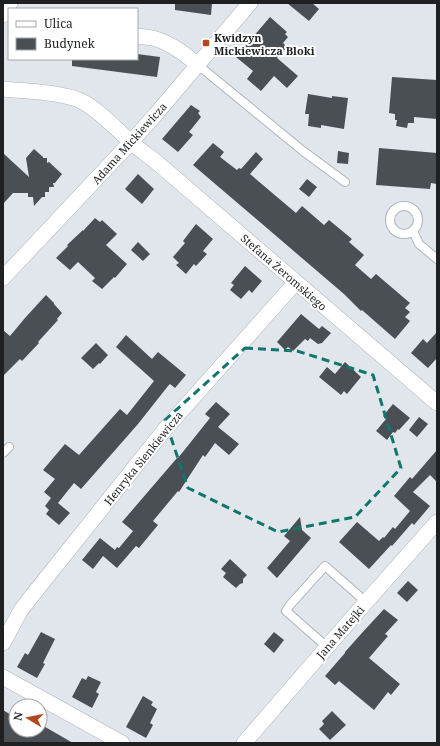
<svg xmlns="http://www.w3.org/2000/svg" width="440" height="746" viewBox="0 0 440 746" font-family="'Noto Serif',serif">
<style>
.building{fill:#4a4f54}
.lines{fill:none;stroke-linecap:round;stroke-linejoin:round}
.lane-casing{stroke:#aeb3b9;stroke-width:10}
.street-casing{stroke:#aeb3b9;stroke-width:16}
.lane{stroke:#fff;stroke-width:8}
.street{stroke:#fff;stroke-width:15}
.marked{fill:none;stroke:#0f766e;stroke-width:3;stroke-dasharray:8 5;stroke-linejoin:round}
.poi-dot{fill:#b04a22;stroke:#fff;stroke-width:1.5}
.labels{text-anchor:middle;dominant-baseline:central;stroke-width:4;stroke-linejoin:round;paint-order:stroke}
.poi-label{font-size:11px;font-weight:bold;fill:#1e2022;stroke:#fff;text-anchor:start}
.street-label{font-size:11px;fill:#1e2022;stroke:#fff}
</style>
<rect width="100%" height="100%" fill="#e0e6ec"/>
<g class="building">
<polygon points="175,3 212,3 211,15 175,10"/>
<polygon points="287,3 312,3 319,9 309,21"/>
<polygon points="270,17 287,32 285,34 288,37 283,43 287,47 277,58 298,76 287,88 274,76 261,91 247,79 253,71 236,57"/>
<polygon points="137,54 160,57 157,77 72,66 72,59 137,59"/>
<polygon points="392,77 437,80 437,119 414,117 414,123 408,123 407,128 396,126 397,120 395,120 395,114 389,113"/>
<polygon points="308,94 332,98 332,96 348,98 344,129 321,125 321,128 308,126 309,114 305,114"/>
<polygon points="191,105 200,111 198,113 201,117 189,132 193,135 178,152 162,139"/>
<polygon points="213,143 224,152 220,157 237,170 239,168 241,169 256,152 263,159 250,174 296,213 302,206 324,225 329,220 352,239 349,242 364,255 355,265 371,279 376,274 410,303 405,308 410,312 405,317 410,321 395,339 362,310 361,311 344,294 193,165"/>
<polygon points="379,148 437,153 437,184 431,183 430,189 376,185"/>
<polygon points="34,149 43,157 43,158 47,158 47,163 49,162 62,174 55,183 53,183 54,187 49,187 49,192 45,192 45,197 42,197 34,206 33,197 28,197 28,193 13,193 3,204 3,153 29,177 26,158"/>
<polygon points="338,151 349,153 348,164 337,163"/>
<polygon points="138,174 154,189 142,204 125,189"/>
<polygon points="307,179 317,187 309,197 299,189"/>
<polygon points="95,218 100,222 102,220 117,234 106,245 127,264 115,278 114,277 102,289 92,281 95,278 78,262 70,270 56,258 68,246 67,245 83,230 83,231"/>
<polygon points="196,224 213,239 203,251 207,254 196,266 194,264 186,274 176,265 179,263 173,257 185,243 183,241"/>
<polygon points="138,242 150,254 143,261 131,250"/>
<polygon points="245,266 262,281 252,293 249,290 241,299 230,290 234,285 231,283"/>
<polygon points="46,295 54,303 54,304 62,313 57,319 58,320 38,342 39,343 22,361 20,359 3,376 3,330 10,336 25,318"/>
<polygon points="301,314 319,329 322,326 331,333 322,343 318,344 310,338 308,341 305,339 293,351 288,347 285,350 277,342"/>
<polygon points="437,332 437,358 428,368 411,353 423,339 427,343"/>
<polygon points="126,335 152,359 158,352 186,375 175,388 170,384 168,386 138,424 81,489 74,483 58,503 70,513 59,525 46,514 49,510 45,506 51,498 44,492 55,479 43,470 65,444 79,455 120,409 127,415 154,381 116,347"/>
<polygon points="96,343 108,355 100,364 99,363 93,369 81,358"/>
<polygon points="345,362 361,377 347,394 344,391 341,395 319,377 327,367 335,374"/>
<polygon points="216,402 230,414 218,427 239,444 229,455 215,443 205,457 203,455 179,492 178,491 153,521 158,525 139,548 136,546 117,568 103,556 93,569 82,560 100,538 115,550 117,547 119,548 133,531 122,522 177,458 178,458 210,418 205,414"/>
<polygon points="393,404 410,418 399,430 398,429 395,433 393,432 387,440 376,431 386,419 383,416"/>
<polygon points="419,417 428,424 417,437 409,430"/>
<polygon points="437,450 437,482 430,475 413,492 430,506 414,525 412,523 392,546 391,545 369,569 339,542 357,522 379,541 383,537 384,538 393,527 395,529 410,511 394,496 410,477 412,479"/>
<polygon points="300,517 302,530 311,538 277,578 267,568 290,541 284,536"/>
<polygon points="230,559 247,575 243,579 243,583 240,584 236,588 223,577 226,573 221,569"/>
<polygon points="408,581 418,590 407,602 397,593"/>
<polygon points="384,609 398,620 385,634 388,636 369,658 400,684 391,695 388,692 374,710 339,681 335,685 325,676 345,653 345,652 361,634"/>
<polygon points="41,632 55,639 43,663 45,664 37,678 17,667 25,653 28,655"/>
<polygon points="274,632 284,640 274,653 264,644"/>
<polygon points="88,676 101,682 96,692 99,694 92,708 72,697 82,678 86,680"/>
<polygon points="143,696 153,702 151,705 157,709 150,723 153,725 146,738 126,727"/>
<polygon points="3,710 16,718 16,730 40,730 40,724 73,743 3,743"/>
<polygon points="332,711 346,725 330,740 319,729 324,724 322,721"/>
</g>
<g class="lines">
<g class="lane-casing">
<g id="lane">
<polyline points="198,65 303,151 345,182"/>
<circle cx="404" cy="220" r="14"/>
<polyline points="413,231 419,244 437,259"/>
<polyline points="3,453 9,447"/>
<polyline points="327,647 286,611 290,605 325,566 366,602"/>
</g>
</g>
<g class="street-casing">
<g id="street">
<polyline points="3,15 10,3"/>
<path d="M 137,36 C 143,37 150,37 156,39 C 172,44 185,54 198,65"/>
<path d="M 3,89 C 27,91 57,92 79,100 C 96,107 116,129 130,141 C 137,148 146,154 154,160 L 437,403"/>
<polyline points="3,278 131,142 156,114 250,3"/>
<polyline points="3,643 21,610 35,592 166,428 296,282"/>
<polyline points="3,677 122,743"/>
<polyline points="244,743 366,602 437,522"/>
</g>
</g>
<use href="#lane" class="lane"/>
<use href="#street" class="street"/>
</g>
<path class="marked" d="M 245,348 L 297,351 L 373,375 L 401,468 L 355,517 L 278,532 L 188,488 L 165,420 Z"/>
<rect class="poi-dot" x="202" y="39" width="8" height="8" rx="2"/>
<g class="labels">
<g class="poi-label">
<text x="214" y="37">Kwidzyn<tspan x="214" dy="13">Mickiewicza Bloki</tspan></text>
</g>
<g class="street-label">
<text transform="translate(129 143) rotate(-48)">Adama Mickiewicza</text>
<text transform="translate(284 272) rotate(41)">Stefana Żeromskiego</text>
<text transform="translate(143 458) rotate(-51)">Henryka Sienkiewicza</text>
<text transform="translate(340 632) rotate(-49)">Jana Matejki</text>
</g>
</g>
<rect width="440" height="746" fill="none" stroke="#1e2022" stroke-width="8"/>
<rect x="8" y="8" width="130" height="52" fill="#ffffff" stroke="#a5a6a7"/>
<rect x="16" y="21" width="20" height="6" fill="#ffffff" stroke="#a5a6a7"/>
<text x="44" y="28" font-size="12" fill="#1e2022">Ulica</text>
<rect x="16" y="38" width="20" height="12" fill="#4a4f54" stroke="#a5a6a7"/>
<text x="44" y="48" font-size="12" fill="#1e2022">Budynek</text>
<g transform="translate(28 718) rotate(280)"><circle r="19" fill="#ffffff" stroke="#a5a6a7"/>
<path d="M0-3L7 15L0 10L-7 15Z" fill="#b04a22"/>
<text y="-6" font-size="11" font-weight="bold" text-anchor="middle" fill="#1e2022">N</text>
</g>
</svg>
